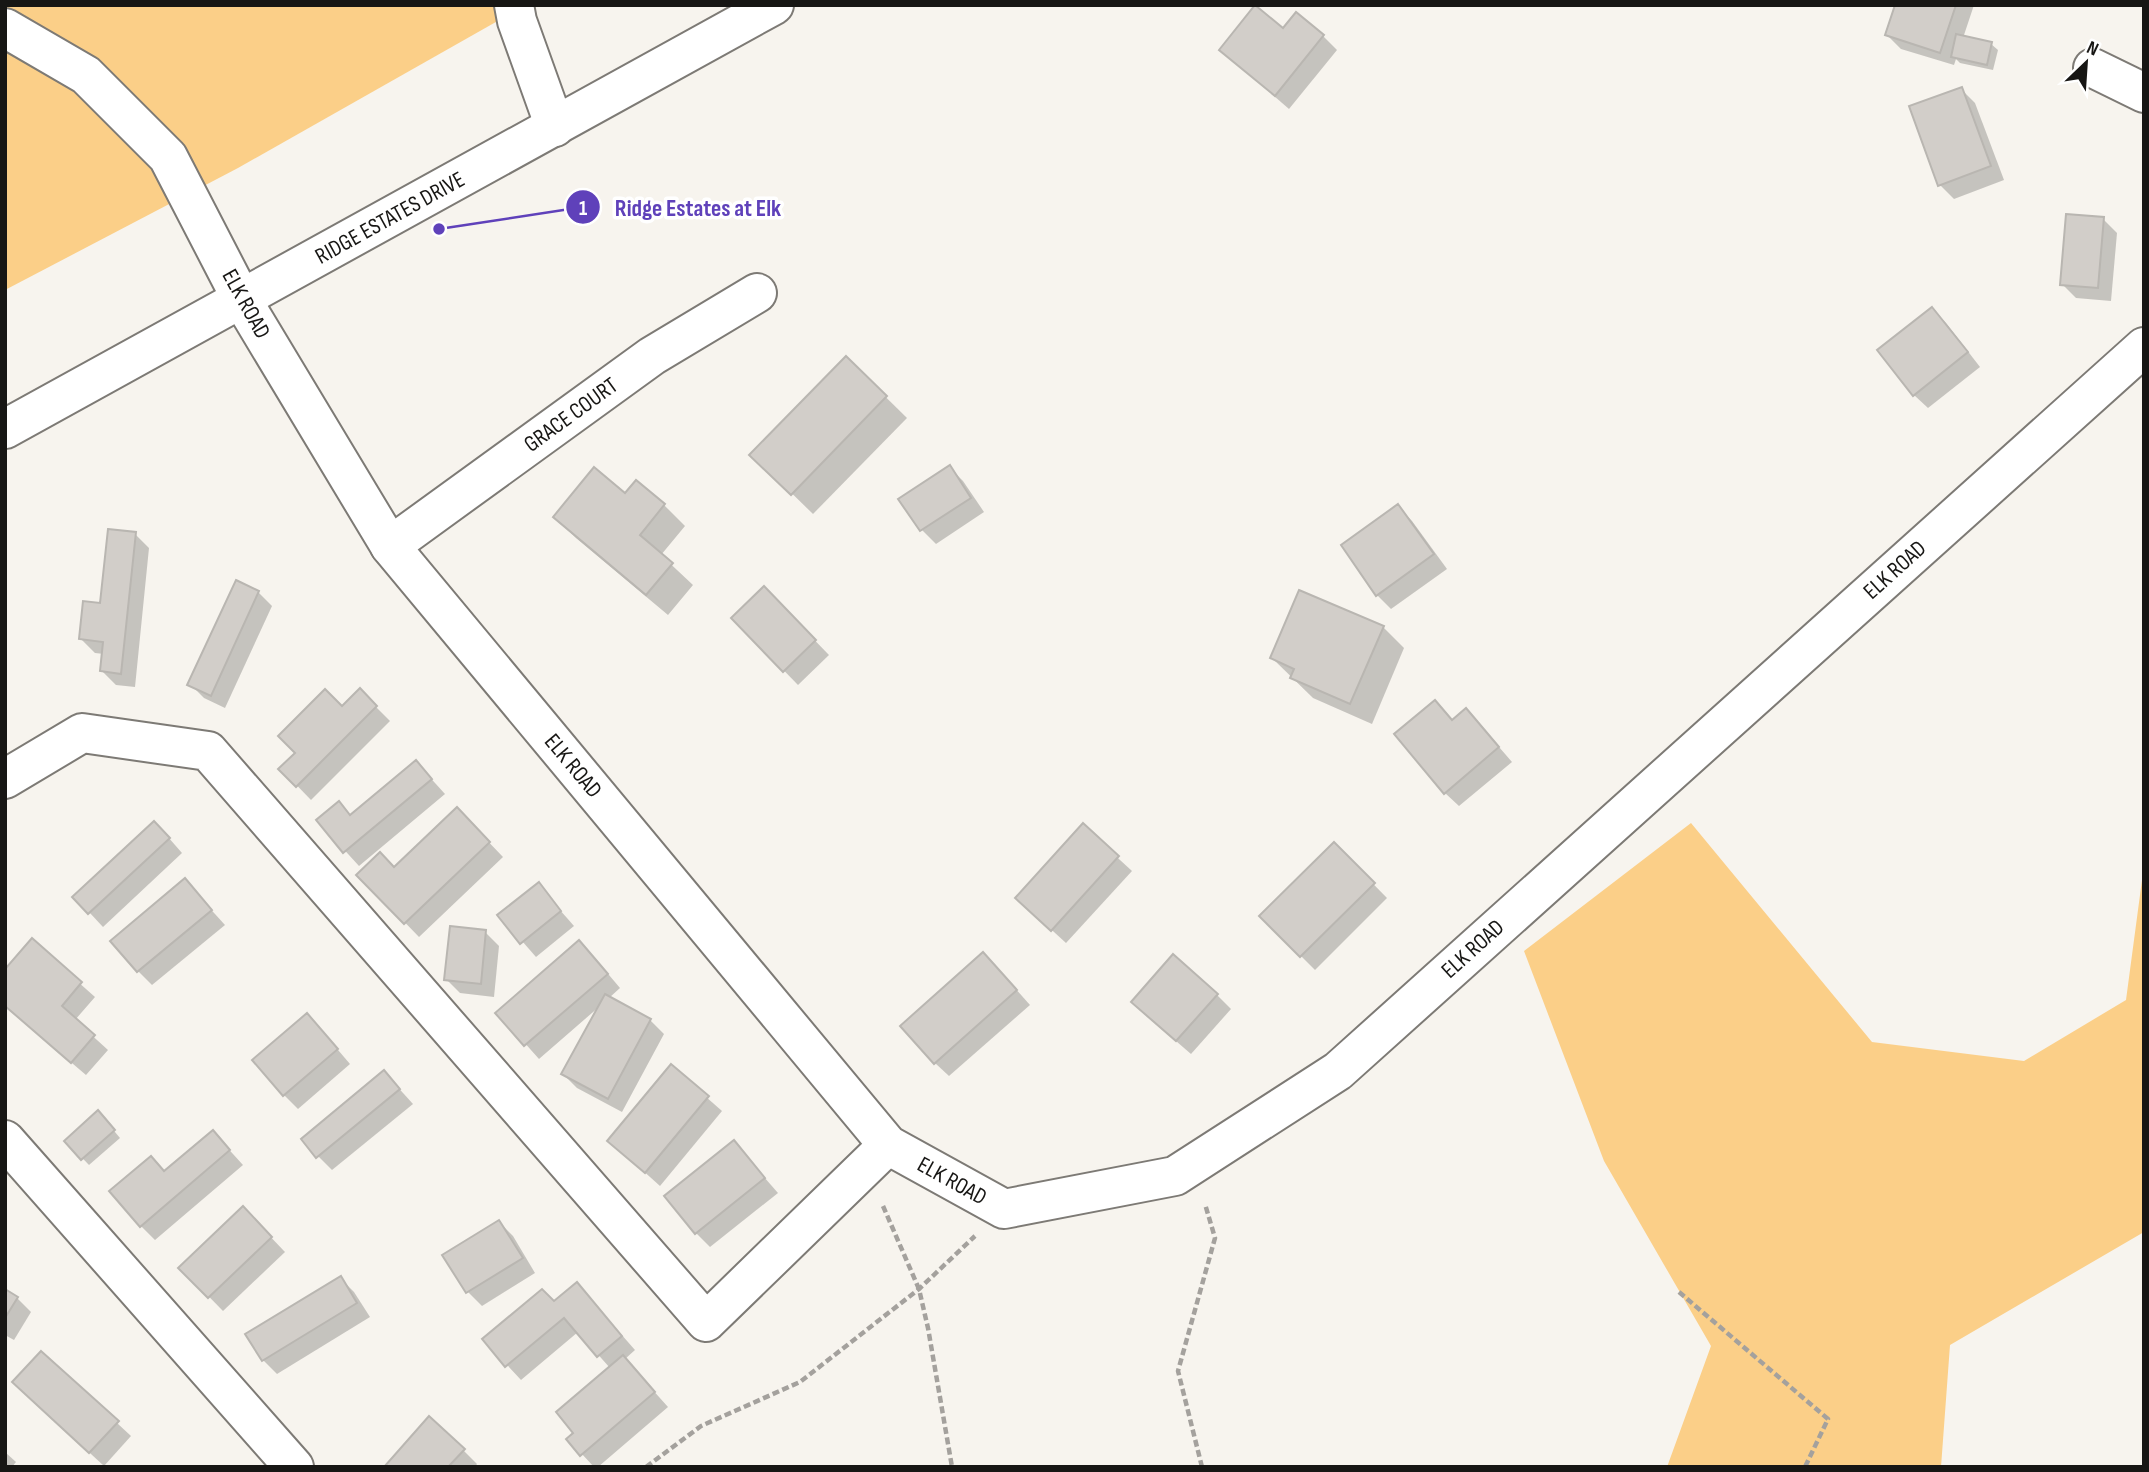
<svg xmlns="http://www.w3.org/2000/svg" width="2149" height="1472" viewBox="0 0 2149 1472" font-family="'Sofia Sans Condensed',sans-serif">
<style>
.green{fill:#fbcf88}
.shadow{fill:#0003}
.building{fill:#d2cec9;stroke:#b9b6b1;stroke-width:2}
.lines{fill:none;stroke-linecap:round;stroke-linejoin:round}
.minor-casing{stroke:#7d7a75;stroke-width:42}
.path{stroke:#a4a19d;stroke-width:4.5;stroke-dasharray:7 3.5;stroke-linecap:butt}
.minor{stroke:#fff;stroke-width:38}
.labels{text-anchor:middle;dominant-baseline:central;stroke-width:7;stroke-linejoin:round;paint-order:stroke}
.street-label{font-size:23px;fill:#171614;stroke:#fff}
.leader{fill:none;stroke:#5f41ba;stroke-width:2.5}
.callout-dot{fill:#5f41ba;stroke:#fff;stroke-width:2.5}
.mark-label{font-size:21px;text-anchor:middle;font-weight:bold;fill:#fff}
.callout-label{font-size:24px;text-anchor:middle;font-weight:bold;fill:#5f41ba;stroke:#fff;stroke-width:7;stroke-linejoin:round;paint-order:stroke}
</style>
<rect width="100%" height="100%" fill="#f7f4ee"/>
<g class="green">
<polygon points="5,5 526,5 238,168 5,290"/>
<polygon points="1691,823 1872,1042 2024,1061 2126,1000 2144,865 2144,1232 1950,1345 1941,1467 1667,1467 1711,1346 1604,1161 1524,951"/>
</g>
<g class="shadow">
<polygon points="1897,5 1974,5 1963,38 1991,44 1998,50 1993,70 1960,63 1956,59 1954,65 1901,49 1887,35"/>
<polygon points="1284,30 1323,36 1337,50 1289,109 1221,50"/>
<polygon points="1961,89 1975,103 2004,180 1954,199 1940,185"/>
<polygon points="2103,219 2117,233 2111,301 2076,298 2062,284"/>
<polygon points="1932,309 1946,323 1980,367 1928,408 1914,395"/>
<polygon points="846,358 907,418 813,514 773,475"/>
<polygon points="949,467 963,481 984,512 936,544 922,530 901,499"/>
<polygon points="636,482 664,505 685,526 661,555 693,585 668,615 576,538 555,517 625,496"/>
<polygon points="1398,507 1412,521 1447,569 1391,609 1377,595"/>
<polygon points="135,534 149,548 135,687 116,685 102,671 104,654 95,653 81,639 102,605"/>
<polygon points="764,588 829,655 798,685 733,618"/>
<polygon points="258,592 272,606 225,708 204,698 190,684"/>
<polygon points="1383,627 1404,648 1372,724 1313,698 1272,658"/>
<polygon points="360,691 390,721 311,800 281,769"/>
<polygon points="1435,702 1453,721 1480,725 1512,762 1459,806 1445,793"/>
<polygon points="416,762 445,794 359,866 318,821 339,804 351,816"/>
<polygon points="457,809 503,857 419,937 359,875 394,869"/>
<polygon points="1083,826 1132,871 1066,943 1031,911"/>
<polygon points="168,837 182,853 103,927 75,897"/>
<polygon points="1334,844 1387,898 1315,970 1261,916"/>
<polygon points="185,881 225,925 152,985 138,971"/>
<polygon points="538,885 574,926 536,957 500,916"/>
<polygon points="485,932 499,946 494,997 460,993 446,979"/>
<polygon points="32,941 95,997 75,1020 108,1050 86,1075 5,1006"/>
<polygon points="593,956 620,988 609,998 650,1020 664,1034 622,1112 577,1088 563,1074 600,1006 539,1059 498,1013"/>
<polygon points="997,968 1030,1005 949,1076 935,1063"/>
<polygon points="1217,995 1231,1009 1191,1054 1147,1016"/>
<polygon points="321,1030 350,1064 298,1109 284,1095"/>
<polygon points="672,1067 722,1111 660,1186 610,1141"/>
<polygon points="384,1072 413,1104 332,1170 318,1156"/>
<polygon points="104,1119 120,1138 89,1165 66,1141"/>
<polygon points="213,1132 243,1165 155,1240 141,1226 151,1158 166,1173"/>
<polygon points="733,1142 778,1193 710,1247 696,1233 666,1196"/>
<polygon points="243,1208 285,1252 223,1311 181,1268"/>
<polygon points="499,1222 513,1236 535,1273 482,1306 468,1292"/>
<polygon points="340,1278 354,1292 370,1317 277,1374 263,1360"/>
<polygon points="577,1284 635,1350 625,1359 668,1407 598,1467 594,1467 568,1439 576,1433 610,1368 578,1332 521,1380 484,1340 554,1303"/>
<polygon points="5,1291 17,1298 31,1312 14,1340 5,1335"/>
<polygon points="28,1396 117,1423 131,1436 104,1466"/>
<polygon points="463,1450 477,1464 475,1467 386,1467"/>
<polygon points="5,1452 16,1462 12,1467 5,1467"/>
</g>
<g class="building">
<polygon points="1255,5 1283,28 1296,12 1324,35 1275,96 1219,50"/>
<polygon points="1895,5 1956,5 1940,53 1885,35"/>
<polygon points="1956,34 1992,42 1987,65 1951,57"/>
<polygon points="1962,87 1991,166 1938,186 1909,106"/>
<polygon points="2066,214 2104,217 2098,288 2060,285"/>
<polygon points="1932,307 1968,352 1913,396 1877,350"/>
<polygon points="846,356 887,396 791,495 749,455"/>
<polygon points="950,465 971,498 920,531 898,499"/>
<polygon points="594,467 625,493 636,480 665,504 640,535 673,563 646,595 553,517"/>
<polygon points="1398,504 1434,554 1376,596 1341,545"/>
<polygon points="108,529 136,532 121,674 100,671 103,642 79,639 83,601 100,603"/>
<polygon points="236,580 259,591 211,696 187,685"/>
<polygon points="764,586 816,640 783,672 731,618"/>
<polygon points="1299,590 1384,626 1350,704 1290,678 1294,669 1270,658"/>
<polygon points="360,688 377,706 296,787 278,769 295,753 278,736 325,689 342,706"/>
<polygon points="1435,700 1452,720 1466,708 1499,747 1444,794 1394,734"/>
<polygon points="416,760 432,779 343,853 316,820 339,801 350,815"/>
<polygon points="457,807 490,842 404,924 356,875 380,852 394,867"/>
<polygon points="154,821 170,838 88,914 72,897"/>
<polygon points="1083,823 1119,856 1051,931 1015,898"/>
<polygon points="1334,842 1375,883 1300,957 1259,916"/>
<polygon points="185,878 212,910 137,972 110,941"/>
<polygon points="539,882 561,911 520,944 497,915"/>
<polygon points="450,926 486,930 481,984 444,980"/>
<polygon points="32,938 82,982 62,1006 95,1035 71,1063 5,1006 5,969"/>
<polygon points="579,940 608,974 524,1046 495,1013"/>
<polygon points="983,952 1017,990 934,1064 900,1026"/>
<polygon points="1173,954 1218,994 1176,1041 1131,1002"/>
<polygon points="605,994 651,1019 608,1099 561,1074"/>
<polygon points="307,1013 338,1049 283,1096 252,1060"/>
<polygon points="671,1064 709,1096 645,1173 607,1141"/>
<polygon points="384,1070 400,1089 316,1158 301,1139"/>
<polygon points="98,1110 115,1130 81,1160 64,1141"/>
<polygon points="213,1130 230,1150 140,1227 109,1191 151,1156 164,1171"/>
<polygon points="734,1140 765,1178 695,1234 664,1196"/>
<polygon points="243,1206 272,1237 208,1298 178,1268"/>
<polygon points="499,1220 523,1258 466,1293 442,1255"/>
<polygon points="341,1276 357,1303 262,1361 245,1334"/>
<polygon points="577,1282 622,1336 597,1357 564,1318 505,1367 482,1339 542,1289 554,1301"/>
<polygon points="5,1289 18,1297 5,1318"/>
<polygon points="41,1351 119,1421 89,1453 12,1382"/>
<polygon points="623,1355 655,1392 580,1456 566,1439 573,1433 556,1412"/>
<polygon points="429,1416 465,1449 448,1467 384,1467"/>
</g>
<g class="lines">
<g class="minor-casing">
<g id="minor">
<polyline points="514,5 517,21 555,127"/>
<polyline points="5,28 86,75 168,157 242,300 390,546 888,1145 1004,1209 1175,1176 1338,1071 2144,347"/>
<polyline points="2093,68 2144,93"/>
<polyline points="5,429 774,5"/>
<polyline points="390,546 652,356 757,293"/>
<polyline points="5,779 82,733 208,751 706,1322 888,1145"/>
<polyline points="5,1140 294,1467"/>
</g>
</g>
<g class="path">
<polyline points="883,1206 919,1289 928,1328 952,1467"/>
<polyline points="1679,1292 1828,1419 1805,1467"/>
<polyline points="646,1467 701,1426 800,1382 919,1289 975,1236"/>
<polyline points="1202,1467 1178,1371 1215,1238 1205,1204"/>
</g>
<use href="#minor" class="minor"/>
</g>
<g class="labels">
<g class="street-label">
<text transform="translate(390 218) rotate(-29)">RIDGE ESTATES DRIVE</text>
<text transform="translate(246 304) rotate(61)">ELK ROAD</text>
<text transform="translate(571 415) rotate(-36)">GRACE COURT</text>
<text transform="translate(1895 570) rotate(-42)">ELK ROAD</text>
<text transform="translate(573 766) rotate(50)">ELK ROAD</text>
<text transform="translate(1473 949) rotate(-42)">ELK ROAD</text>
<text transform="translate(952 1181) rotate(29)">ELK ROAD</text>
</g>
</g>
<path class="leader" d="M439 229L583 207"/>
<g class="callout-dot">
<circle cx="439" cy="229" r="7"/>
<circle cx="583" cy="207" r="18"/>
</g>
<g class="mark-label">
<text x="583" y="215">1</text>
</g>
<g class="callout-label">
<text x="698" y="216">Ridge Estates at Elk</text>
</g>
<rect width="2149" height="1472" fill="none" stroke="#171614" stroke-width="14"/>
<g transform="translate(2086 63) rotate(25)" stroke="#ffffff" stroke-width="5" paint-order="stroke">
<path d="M0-5L12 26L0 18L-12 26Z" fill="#171614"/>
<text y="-10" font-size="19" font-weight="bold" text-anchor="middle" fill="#171614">N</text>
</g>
</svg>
